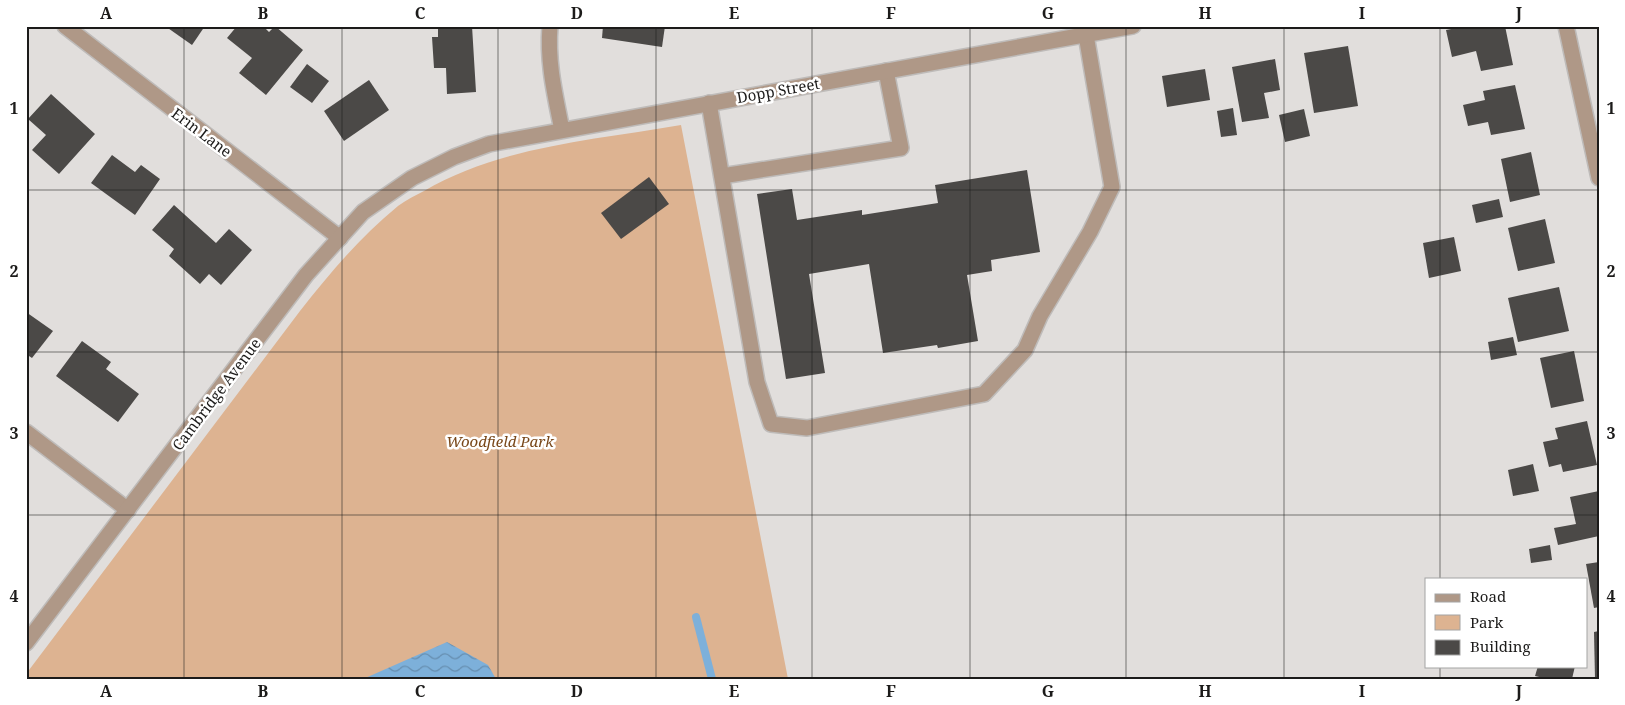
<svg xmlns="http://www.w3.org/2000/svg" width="1625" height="705" viewBox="0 0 1625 705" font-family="'Noto Serif',serif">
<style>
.green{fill:#ddb391}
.water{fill:url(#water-waves)}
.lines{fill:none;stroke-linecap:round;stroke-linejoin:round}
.stream{stroke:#7db0da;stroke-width:8}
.building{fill:#4b4947}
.minor-casing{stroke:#bebbb9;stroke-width:18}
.minor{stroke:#af9887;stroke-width:15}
.grid{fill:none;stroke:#1c1b1a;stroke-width:1;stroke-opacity:0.55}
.labels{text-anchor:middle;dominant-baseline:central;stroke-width:5;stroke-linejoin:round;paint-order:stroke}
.street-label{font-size:15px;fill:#1c1b1a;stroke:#fff}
.park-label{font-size:15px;font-style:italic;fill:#79481a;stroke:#fff}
.neatline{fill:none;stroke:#1c1b1a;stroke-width:2}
.grid-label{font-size:16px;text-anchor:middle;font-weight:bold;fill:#1c1b1a}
</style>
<defs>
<pattern id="water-waves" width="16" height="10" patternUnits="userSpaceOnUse" patternTransform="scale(1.25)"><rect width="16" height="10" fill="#7db0da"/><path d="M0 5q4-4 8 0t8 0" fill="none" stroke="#668eb0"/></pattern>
</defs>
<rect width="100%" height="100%" fill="#e1dedc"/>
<path class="green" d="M 681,125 L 788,679 L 26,679 L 26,674 L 300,311 C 330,273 360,237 398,206 C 406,200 416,195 424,191 C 501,146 595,140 681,125 Z"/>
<polygon class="water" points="447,642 488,665 496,679 363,679"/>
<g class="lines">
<polyline class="stream" points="696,617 712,679"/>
</g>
<g class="building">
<polygon points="165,26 205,26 192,45"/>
<polygon points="237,26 263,26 269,32 275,26 303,50 266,95 239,73 252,58 227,38"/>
<polygon points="438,26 472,26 476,92 447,94 446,68 434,68 432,37 438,37"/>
<polygon points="603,26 665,26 662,47 602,38"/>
<polygon points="1467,26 1505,26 1513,65 1481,71 1476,51 1452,57 1446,30"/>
<polygon points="1348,46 1358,106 1314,113 1304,53"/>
<polygon points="1275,59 1280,90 1264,93 1269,118 1242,122 1232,67"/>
<polygon points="307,64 329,81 312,103 290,87"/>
<polygon points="1205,69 1210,100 1167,107 1162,76"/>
<polygon points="369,80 389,110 344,141 324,111"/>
<polygon points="1515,85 1525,129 1491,135 1488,122 1468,126 1463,105 1485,100 1483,91"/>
<polygon points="51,94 95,134 59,174 32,150 46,135 28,119"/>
<polygon points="1233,108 1237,135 1221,137 1217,111"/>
<polygon points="1304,109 1310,136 1285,142 1279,115"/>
<polygon points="1531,152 1540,195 1510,202 1501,159"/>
<polygon points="112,155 135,172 141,165 160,179 135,215 91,183"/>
<polygon points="1027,170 1040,252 991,260 992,271 967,275 978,341 938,348 937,345 883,353 869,264 809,274 825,373 786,379 757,194 792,189 797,220 862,210 862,215 938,203 935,185"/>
<polygon points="649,177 669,204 621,239 601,213"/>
<polygon points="1499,199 1503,217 1476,223 1472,205"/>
<polygon points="174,205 216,243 229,229 252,250 221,285 209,274 200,284 169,256 174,249 152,230"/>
<polygon points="1545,219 1555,263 1518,271 1508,228"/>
<polygon points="1454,237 1461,271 1429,278 1423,243"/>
<polygon points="1559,287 1569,331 1518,342 1508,298"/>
<polygon points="26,312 53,331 32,358 26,354"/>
<polygon points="1513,337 1517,355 1491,360 1488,342"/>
<polygon points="82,341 111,362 106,369 139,394 118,422 56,376"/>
<polygon points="1574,351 1584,401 1551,408 1540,358"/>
<polygon points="1587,421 1597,465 1563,472 1561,464 1549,467 1543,442 1558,439 1555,428"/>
<polygon points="1533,464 1539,491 1513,496 1508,470"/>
<polygon points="1599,491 1599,536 1558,545 1554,528 1576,524 1570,497"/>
<polygon points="1550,545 1552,560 1531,563 1529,549"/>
<polygon points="1599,562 1599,607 1594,608 1586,564"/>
<polygon points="1599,631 1599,679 1595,679 1594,632"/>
<polygon points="1538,666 1575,666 1572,679 1548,679 1535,676"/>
</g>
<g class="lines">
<g class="minor-casing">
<g id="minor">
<polyline points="65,26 340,238"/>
<path d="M 550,26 C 547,62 555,95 562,130"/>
<polyline points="1566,26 1599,178"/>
<polyline points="709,103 757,382 771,424 807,428 984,394 1025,350 1040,316 1090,232 1112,187 1086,35"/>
<polyline points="722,176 901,148 886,71"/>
<polyline points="26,432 128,510"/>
<polyline points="26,643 306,275 363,212 412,178 454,157 489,144 1133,26"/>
</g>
</g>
<use href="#minor" class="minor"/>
</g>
<path class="grid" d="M 184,26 L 184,679M 342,26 L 342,679M 498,26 L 498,679M 656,26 L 656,679M 812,26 L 812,679M 970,26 L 970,679M 1126,26 L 1126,679M 1284,26 L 1284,679M 1440,26 L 1440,579M 26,190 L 1599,190M 26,352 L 1599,352M 26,515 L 1599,515M 1440,666 L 1440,679"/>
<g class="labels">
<g class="street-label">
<text transform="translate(778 90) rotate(-10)">Dopp Street</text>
<text transform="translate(202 132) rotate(37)">Erin Lane</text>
<text transform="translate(216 394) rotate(-53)">Cambridge Avenue</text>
</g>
<g class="park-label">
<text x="500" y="441">Woodfield Park</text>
</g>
</g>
<rect width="1625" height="705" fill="none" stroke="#ffffff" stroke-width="55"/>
<rect x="1425" y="578" width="162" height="90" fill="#ffffff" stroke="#a4a4a3"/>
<rect x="1435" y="594" width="25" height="8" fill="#af9887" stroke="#a4a4a3"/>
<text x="1470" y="602" font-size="15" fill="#1c1b1a">Road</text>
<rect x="1435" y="615" width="25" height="15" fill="#ddb391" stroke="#a4a4a3"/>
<text x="1470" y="628" font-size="15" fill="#1c1b1a">Park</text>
<rect x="1435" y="640" width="25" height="15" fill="#4b4947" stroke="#a4a4a3"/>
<text x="1470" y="652" font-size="15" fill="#1c1b1a">Building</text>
<rect x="28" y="28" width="1570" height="650" class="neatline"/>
<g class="grid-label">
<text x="106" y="19">A</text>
<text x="263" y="19">B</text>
<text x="420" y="19">C</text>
<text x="577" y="19">D</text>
<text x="734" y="19">E</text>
<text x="891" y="19">F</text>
<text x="1048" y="19">G</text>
<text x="1205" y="19">H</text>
<text x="1362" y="19">I</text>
<text x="1519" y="19">J</text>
<text x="14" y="114">1</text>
<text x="1611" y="114">1</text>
<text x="14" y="277">2</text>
<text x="1611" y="277">2</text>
<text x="14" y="439">3</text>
<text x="1611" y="439">3</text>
<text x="14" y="602">4</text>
<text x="1611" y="602">4</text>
<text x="106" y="697">A</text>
<text x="263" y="697">B</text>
<text x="420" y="697">C</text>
<text x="577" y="697">D</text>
<text x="734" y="697">E</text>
<text x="891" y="697">F</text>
<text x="1048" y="697">G</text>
<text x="1205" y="697">H</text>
<text x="1362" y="697">I</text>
<text x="1519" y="697">J</text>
</g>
</svg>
